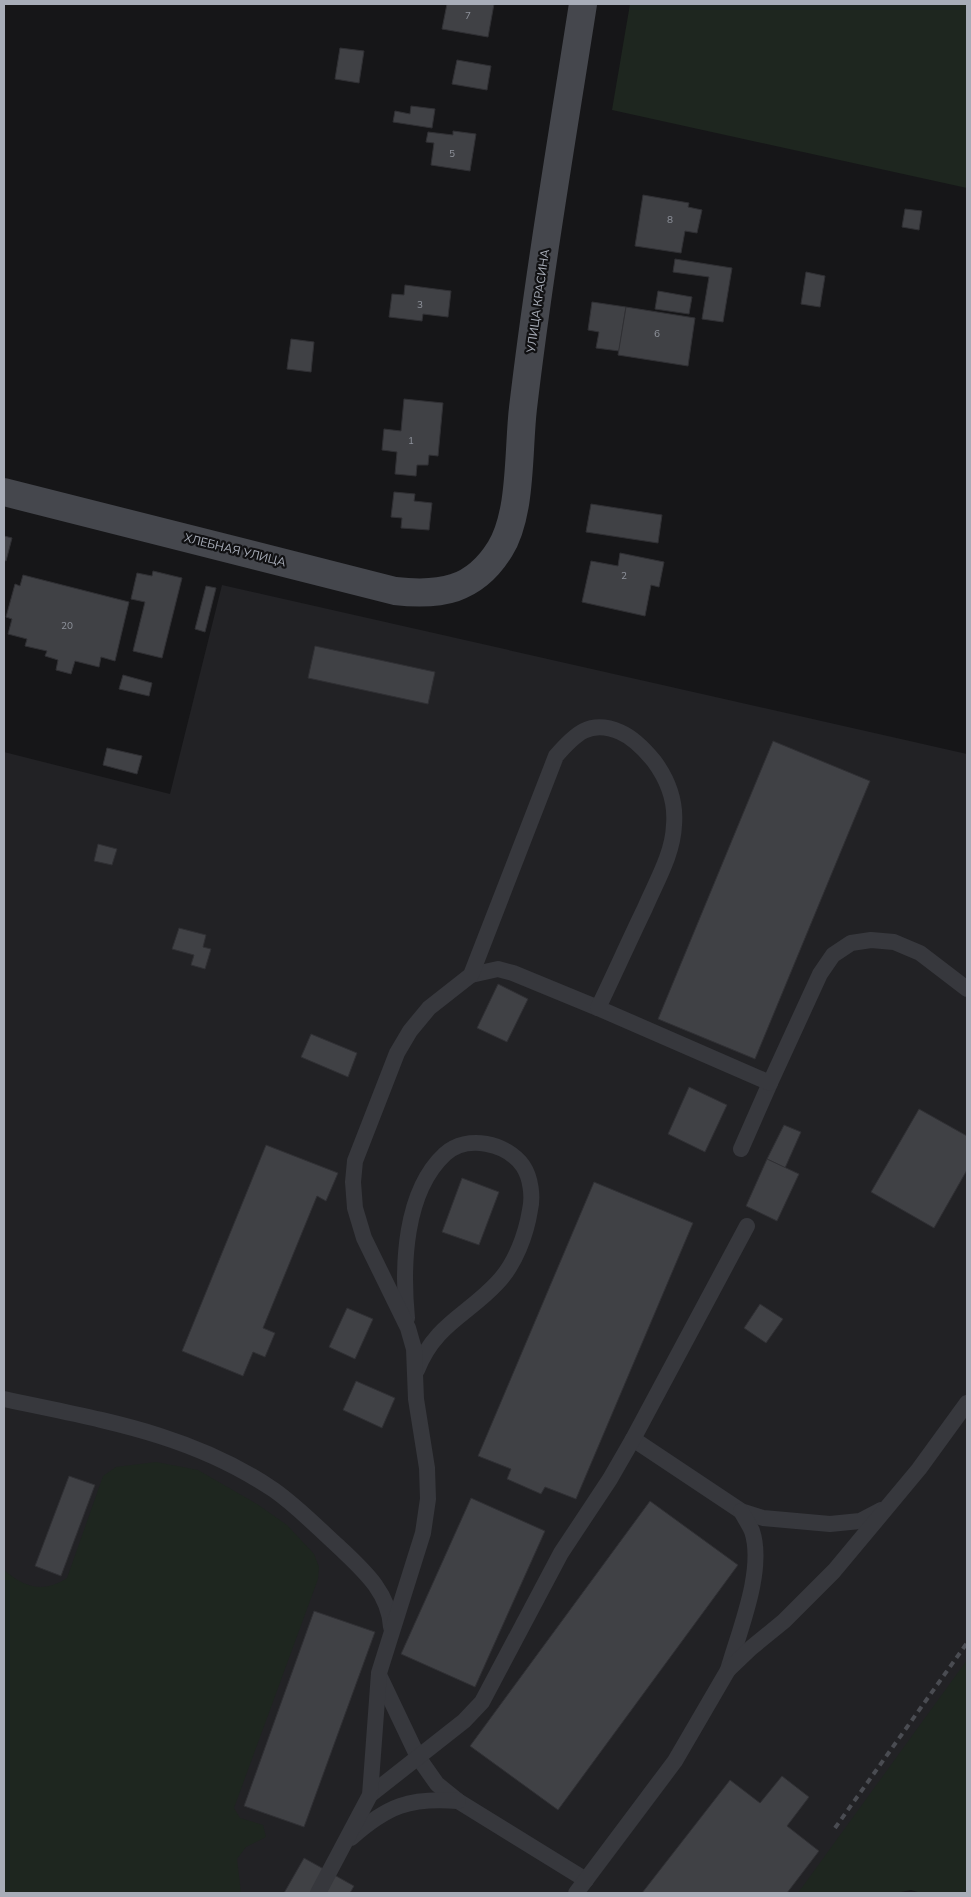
<svg xmlns="http://www.w3.org/2000/svg" width="971" height="1897" viewBox="0 0 971 1897" font-family="'Nunito Sans',sans-serif">
<style>
.built{fill:#222225}
.green{fill:#1e261f}
.building{fill:#404145;stroke:#303034}
.lines{fill:none;stroke-linecap:round;stroke-linejoin:round}
.lane{stroke:#37383d;stroke-width:16}
.secondary{stroke:#45474d;stroke-width:28}
.rail{stroke:#4a4c52;stroke-width:4;stroke-dasharray:6 5;stroke-linecap:butt}
.labels{text-anchor:middle;dominant-baseline:central;stroke-width:4.5;stroke-linejoin:round;paint-order:stroke}
.number-label{font-size:10px;fill:#8e929b}
.street-label{font-size:12px;fill:#a8adb8;stroke:#111113}
</style>
<rect width="100%" height="100%" fill="#161618"/>
<polygon class="built" points="222,585 967,754 967,1715 840,1893 37,1893 4,1886 4,752 170,794"/>
<g class="green">
<polygon points="630,4 967,4 967,188 612,110"/>
<path d="M 156,1462 L 198,1470 L 257,1504 L 287,1525 L 314,1554 L 319,1567 L 318,1579 L 234,1808 L 240,1818 L 263,1825 L 266,1837 L 246,1847 L 237,1859 L 241,1893 L 4,1893 L 4,1570 C 24,1587 43,1594 67,1578 L 103,1476 L 116,1467 Z"/>
<polygon points="967,1660 967,1893 921,1893 911,1890 896,1893 798,1893"/>
</g>
<g class="building">
<polygon points="447,4 494,4 488,37 442,29"/>
<polygon points="340,48 364,51 359,83 335,79"/>
<polygon points="457,60 491,66 487,90 452,84"/>
<polygon points="411,106 435,109 432,128 393,122 395,111 410,114"/>
<polygon points="453,131 476,134 470,171 431,165 434,143 426,142 428,132 453,135"/>
<polygon points="643,195 689,203 688,207 702,210 697,233 685,231 681,253 635,246"/>
<polygon points="905,209 922,211 919,230 902,227"/>
<polygon points="675,259 732,268 723,322 702,319 709,277 673,272"/>
<polygon points="806,272 825,276 820,307 801,304"/>
<polygon points="405,285 451,291 448,317 423,314 422,321 389,317 392,294 404,295"/>
<polygon points="658,291 692,297 689,314 655,309"/>
<polygon points="592,302 626,307 619,351 596,348 599,332 588,330"/>
<polygon points="626,307 695,318 688,366 618,355"/>
<polygon points="291,339 314,342 311,372 287,369"/>
<polygon points="404,399 443,403 438,456 429,455 428,465 417,465 416,476 395,474 397,452 382,450 384,429 401,431"/>
<polygon points="394,492 415,494 414,501 432,503 429,530 401,528 402,518 391,517"/>
<polygon points="591,504 662,515 658,543 586,532"/>
<polygon points="4,536 12,538 6,561 4,560"/>
<polygon points="620,553 664,562 659,587 651,585 645,616 582,602 591,561 618,566"/>
<polygon points="153,571 182,578 162,658 133,651 145,602 131,599 137,573 152,576"/>
<polygon points="23,575 129,602 115,661 101,657 99,667 75,661 71,674 56,670 58,660 45,656 47,651 25,646 27,639 8,634 12,619 6,617 15,584 20,586"/>
<polygon points="206,586 216,588 205,632 195,629"/>
<polygon points="315,646 435,672 428,704 308,678"/>
<polygon points="123,675 152,683 149,696 119,689"/>
<polygon points="773,741 870,781 755,1059 658,1019"/>
<polygon points="107,748 142,756 137,774 103,765"/>
<polygon points="98,844 117,849 112,865 94,861"/>
<polygon points="179,928 206,935 203,947 211,949 205,969 191,965 194,955 172,949"/>
<polygon points="498,984 528,999 507,1042 477,1028"/>
<polygon points="311,1034 357,1053 348,1077 301,1057"/>
<polygon points="689,1087 727,1105 705,1152 668,1134"/>
<polygon points="919,1109 967,1136 967,1170 934,1228 871,1192"/>
<polygon points="784,1125 801,1132 785,1168 767,1159"/>
<polygon points="266,1145 338,1173 326,1201 317,1196 263,1328 275,1333 265,1357 253,1352 243,1376 182,1351"/>
<polygon points="767,1159 799,1174 777,1221 746,1206"/>
<polygon points="462,1178 499,1192 479,1245 442,1232"/>
<polygon points="594,1182 693,1223 576,1499 545,1487 541,1494 507,1479 511,1469 478,1456"/>
<polygon points="760,1304 783,1319 766,1343 744,1328"/>
<polygon points="347,1308 373,1319 355,1359 329,1347"/>
<polygon points="356,1381 395,1398 382,1428 343,1410"/>
<polygon points="69,1476 95,1485 61,1576 35,1566"/>
<polygon points="471,1498 545,1531 475,1687 401,1654"/>
<polygon points="650,1501 738,1565 558,1810 470,1746"/>
<polygon points="314,1611 375,1632 304,1827 244,1806"/>
<polygon points="782,1776 809,1797 787,1826 819,1851 787,1893 642,1893 730,1780 760,1803"/>
<polygon points="304,1858 354,1886 350,1893 284,1893"/>
</g>
<g class="lines">
<g class="lane">
<polyline points="471,975 498,969 513,973 598,1008"/>
<polyline points="741,1149 770,1083"/>
<path d="M 407,1318 C 402,1266 404,1192 445,1154 C 467,1134 507,1143 523,1166 C 531,1178 533,1197 530,1210 C 526,1235 515,1264 498,1282 C 468,1315 435,1324 417,1370"/>
<path d="M 4,1399 C 101,1420 190,1433 274,1490 C 298,1507 318,1528 339,1547 C 363,1570 389,1592 391,1627"/>
<polyline points="633,1439 741,1511 763,1518 830,1524 860,1521 881,1510"/>
<path d="M 728,1670 C 739,1631 765,1570 752,1531 C 749,1524 744,1517 741,1511"/>
<polyline points="379,1675 418,1757 437,1784 458,1801 586,1880"/>
<polyline points="370,1795 464,1721 482,1702 561,1553 610,1479 633,1439 747,1226"/>
<path d="M 351,1838 C 387,1806 410,1797 458,1801"/>
<path d="M 318,1893 L 370,1795 L 379,1673 L 423,1533 L 428,1499 L 427,1468 L 416,1399 L 414,1349 L 408,1328 L 364,1238 L 355,1208 L 353,1182 L 355,1161 L 397,1053 L 410,1031 L 429,1008 L 471,975 L 556,756 C 575,734 590,719 620,732 C 634,738 645,750 654,761 C 668,780 676,802 674,825 C 673,854 656,882 645,908 C 629,941 614,975 598,1008 L 770,1083 L 820,974 L 833,955 L 851,943 L 871,940 L 894,942 L 920,953 L 967,989"/>
<polyline points="576,1893 675,1761 728,1670 751,1648 784,1621 834,1571 919,1469 967,1403"/>
</g>
<path class="secondary" d="M 4,492 L 395,591 C 440,596 474,591 500,549 C 522,514 518,450 523,408 C 539,273 562,138 583,4"/>
<polyline class="rail" points="835,1828 967,1643"/>
</g>
<g class="labels">
<g class="number-label">
<text x="468" y="16">7</text>
<text x="452" y="154">5</text>
<text x="670" y="220">8</text>
<text x="420" y="305">3</text>
<text x="657" y="334">6</text>
<text x="411" y="441">1</text>
<text x="624" y="576">2</text>
<text x="67" y="626">20</text>
</g>
<g class="street-label">
<text transform="translate(538 301) rotate(-82)">УЛИЦА КРАСИНА</text>
<text transform="translate(235 550) rotate(14)">ХЛЕБНАЯ УЛИЦА</text>
</g>
</g>
<rect width="971" height="1897" fill="none" stroke="#a8adb8" stroke-width="10"/>
</svg>
